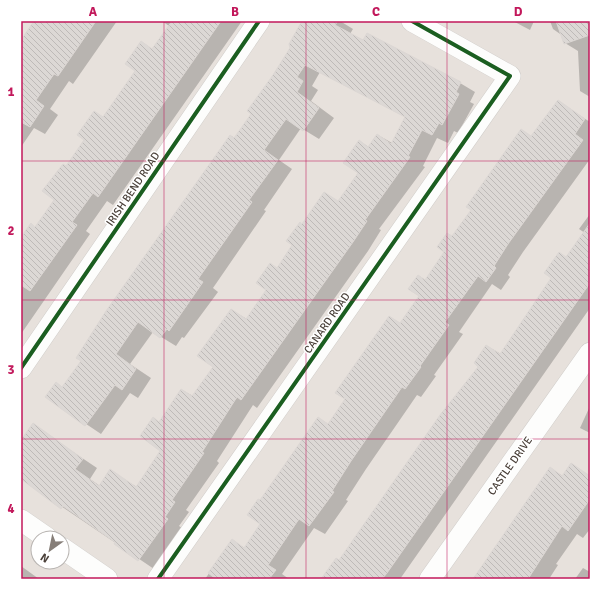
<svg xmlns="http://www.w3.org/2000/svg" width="611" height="600" viewBox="0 0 611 600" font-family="Signika,sans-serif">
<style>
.residential{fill:#e7e1dc;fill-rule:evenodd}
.shadow{fill:#0003}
.building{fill:url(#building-back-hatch);stroke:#dcd7d4}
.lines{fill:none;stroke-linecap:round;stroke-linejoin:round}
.minor-casing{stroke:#d0cdca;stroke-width:22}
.minor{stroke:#fdfdfc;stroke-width:21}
.cycleway-casing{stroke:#fff;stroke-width:6}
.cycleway{stroke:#1b5e20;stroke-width:4}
.grid{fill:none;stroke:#c2185b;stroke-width:1;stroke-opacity:0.55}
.labels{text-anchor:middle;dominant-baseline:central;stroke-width:3;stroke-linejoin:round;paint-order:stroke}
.street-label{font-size:11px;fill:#4a4039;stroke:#fff}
.neatline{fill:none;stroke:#c2185b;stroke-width:1.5}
.grid-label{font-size:13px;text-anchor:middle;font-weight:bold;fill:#c2185b}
</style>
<defs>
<pattern id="building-back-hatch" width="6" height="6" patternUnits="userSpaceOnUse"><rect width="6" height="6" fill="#dcd8d5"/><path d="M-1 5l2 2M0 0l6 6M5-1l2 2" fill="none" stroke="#bebab8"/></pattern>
</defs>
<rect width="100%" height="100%" fill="#f4f1ee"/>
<path class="residential" d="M 21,21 L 590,21 L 590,579 L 21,579 ZM 38,538 L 62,538 L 62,562 L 38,562 Z"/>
<g class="shadow">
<polygon points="35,21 117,21 73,84 69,81 50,109 58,115 45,134 34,128 21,147 21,41"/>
<polygon points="162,21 242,21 113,205 107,201 86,231 90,234 21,334 21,239 31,225 36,227 56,200 67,167 169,26"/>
<polygon points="303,21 340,21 353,29 350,34 460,83 475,92 470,102 474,104 458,133 454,131 448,143 437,138 423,166 425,167 379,229 381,230 368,251 257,408 253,405 217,461 219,463 186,510 189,512 179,526 182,528 154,569 21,479 21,437 24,438 33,425 97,468 90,479 100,486 110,471 137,487 162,450 159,422 182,390 193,396 214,367 231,310 247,319 267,290 278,269 294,245 303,225 339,202 359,173 359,141 369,147 378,135 392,143 406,117 320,72 312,86 318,90 311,101 334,118 319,139 301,128 279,160 292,169 264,210 266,211 213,288 218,292 184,338 182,337 176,346 153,332 130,364 151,378 138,398 130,393 101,434 46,397 63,388 231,136 235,138 252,114 291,48"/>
<polygon points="513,21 534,21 530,30"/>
<polygon points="550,21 590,21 590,97 580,91 578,51 565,43 563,36 553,29"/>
<polygon points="558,101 590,122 590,159 523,252 508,275 510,277 501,290 492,284 459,332 463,334 434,375 436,376 421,397 417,395 366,469 346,500 348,501 325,534 314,528 282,574 289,579 205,579 232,541 245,548 261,524 260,501 328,424 420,296 418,276 426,280 446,252 452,237 532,137"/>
<polygon points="590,214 590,308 400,579 322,579 340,561 480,366 487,346 501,354 585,233 579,229"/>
<polygon points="590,406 590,433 580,428"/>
<polygon points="571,464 590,476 590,529 583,538 577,534 556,564 558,565 549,579 473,579 551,469 563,476"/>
<polygon points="21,566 39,579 21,579"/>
<polygon points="583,568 590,572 590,579 575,579"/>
</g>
<g class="building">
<polygon points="34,21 96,21 58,76 54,74 36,100 44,106 30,127 21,122 21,40"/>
<polygon points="172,21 221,21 98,197 93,193 72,222 77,225 30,291 21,285 21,237 31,223 35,227 54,200 42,191 63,164 66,166 84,140 77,135 94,111 103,117 135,71 125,64 141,41 152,49"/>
<polygon points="302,21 338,21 335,25 363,40 367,33 461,82 456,92 459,94 442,125 439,123 432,135 422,130 408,156 410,157 365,220 367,221 353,242 241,400 237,397 202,452 204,453 172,500 175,502 165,517 168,519 138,561 114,544 115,542 63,506 61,509 21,479 21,440 33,423 83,459 75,469 99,486 110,469 136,487 160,451 140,436 153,417 159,422 181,389 192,396 213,367 197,356 231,309 246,319 266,290 256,283 270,263 277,268 292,245 286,241 300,222 302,224 324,192 338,201 358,173 343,163 359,140 368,147 377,134 391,144 405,117 305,65 297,77 303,81 297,92 319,108 303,131 286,119 264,150 278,160 249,200 252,202 198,279 203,282 169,331 167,329 160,338 138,322 116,354 136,369 122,390 115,385 85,426 45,397 56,382 62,387 81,361 76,358 106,311 230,135 234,138 251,114 247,111 273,75 290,48 289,44"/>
<polygon points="556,21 590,21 590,35 564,44"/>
<polygon points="558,100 585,119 575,134 583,140 508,244 494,266 496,268 486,282 478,276 445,322 449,325 420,366 421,367 405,389 402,387 351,461 332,491 334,492 309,526 299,519 268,565 276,570 269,579 216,579 208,573 232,539 244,548 260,524 247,515 258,499 260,500 318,417 328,424 345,399 335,393 389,316 400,323 419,296 408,289 418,275 425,280 444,252 437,247 447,233 452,236 471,210 466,207 521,129 531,136"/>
<polygon points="590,223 590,283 387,573 382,579 321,579 336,558 339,560 440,415 478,367 474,363 486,345 500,354 551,278 544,273 559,252 566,257"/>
<polygon points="571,463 590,476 590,499 568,531 562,526 528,579 473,579 550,467 562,476"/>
</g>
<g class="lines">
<g class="minor-casing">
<g id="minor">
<polyline points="21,368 259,21"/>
<polyline points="21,520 47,538"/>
<polyline points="62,548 107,579"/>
<polyline points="158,579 510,76 412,21"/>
<polyline points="430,579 590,353"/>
</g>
</g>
<use href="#minor" class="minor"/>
<g class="cycleway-casing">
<g id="cycleway">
<polyline points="21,368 259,21"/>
<polyline points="158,579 510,76 412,21"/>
</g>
</g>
<use href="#cycleway" class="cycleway"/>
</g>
<path class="grid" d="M 164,21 L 164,579M 306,21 L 306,579M 447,21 L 447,579M 21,161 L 590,161M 21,300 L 590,300M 21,439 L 590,439"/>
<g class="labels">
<g class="street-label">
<text transform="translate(133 189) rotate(-56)">IRISH BEND ROAD</text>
<text transform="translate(327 323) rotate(-55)">CANARD ROAD</text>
<text transform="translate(510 466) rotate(-55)">CASTLE DRIVE</text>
</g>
</g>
<rect width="611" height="600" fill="none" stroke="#ffffff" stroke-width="44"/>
<g transform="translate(50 550) rotate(213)"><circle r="19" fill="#ffffff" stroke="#b7b3b0"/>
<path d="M0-3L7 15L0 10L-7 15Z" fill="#867e78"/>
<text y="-6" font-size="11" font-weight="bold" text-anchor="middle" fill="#4a4039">N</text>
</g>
<rect x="22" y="22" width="567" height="556" class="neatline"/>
<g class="grid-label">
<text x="93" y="16">A</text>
<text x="235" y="16">B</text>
<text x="376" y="16">C</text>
<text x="518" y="16">D</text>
<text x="11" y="96">1</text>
<text x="11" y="235">2</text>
<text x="11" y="374">3</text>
<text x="11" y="513">4</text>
</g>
</svg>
